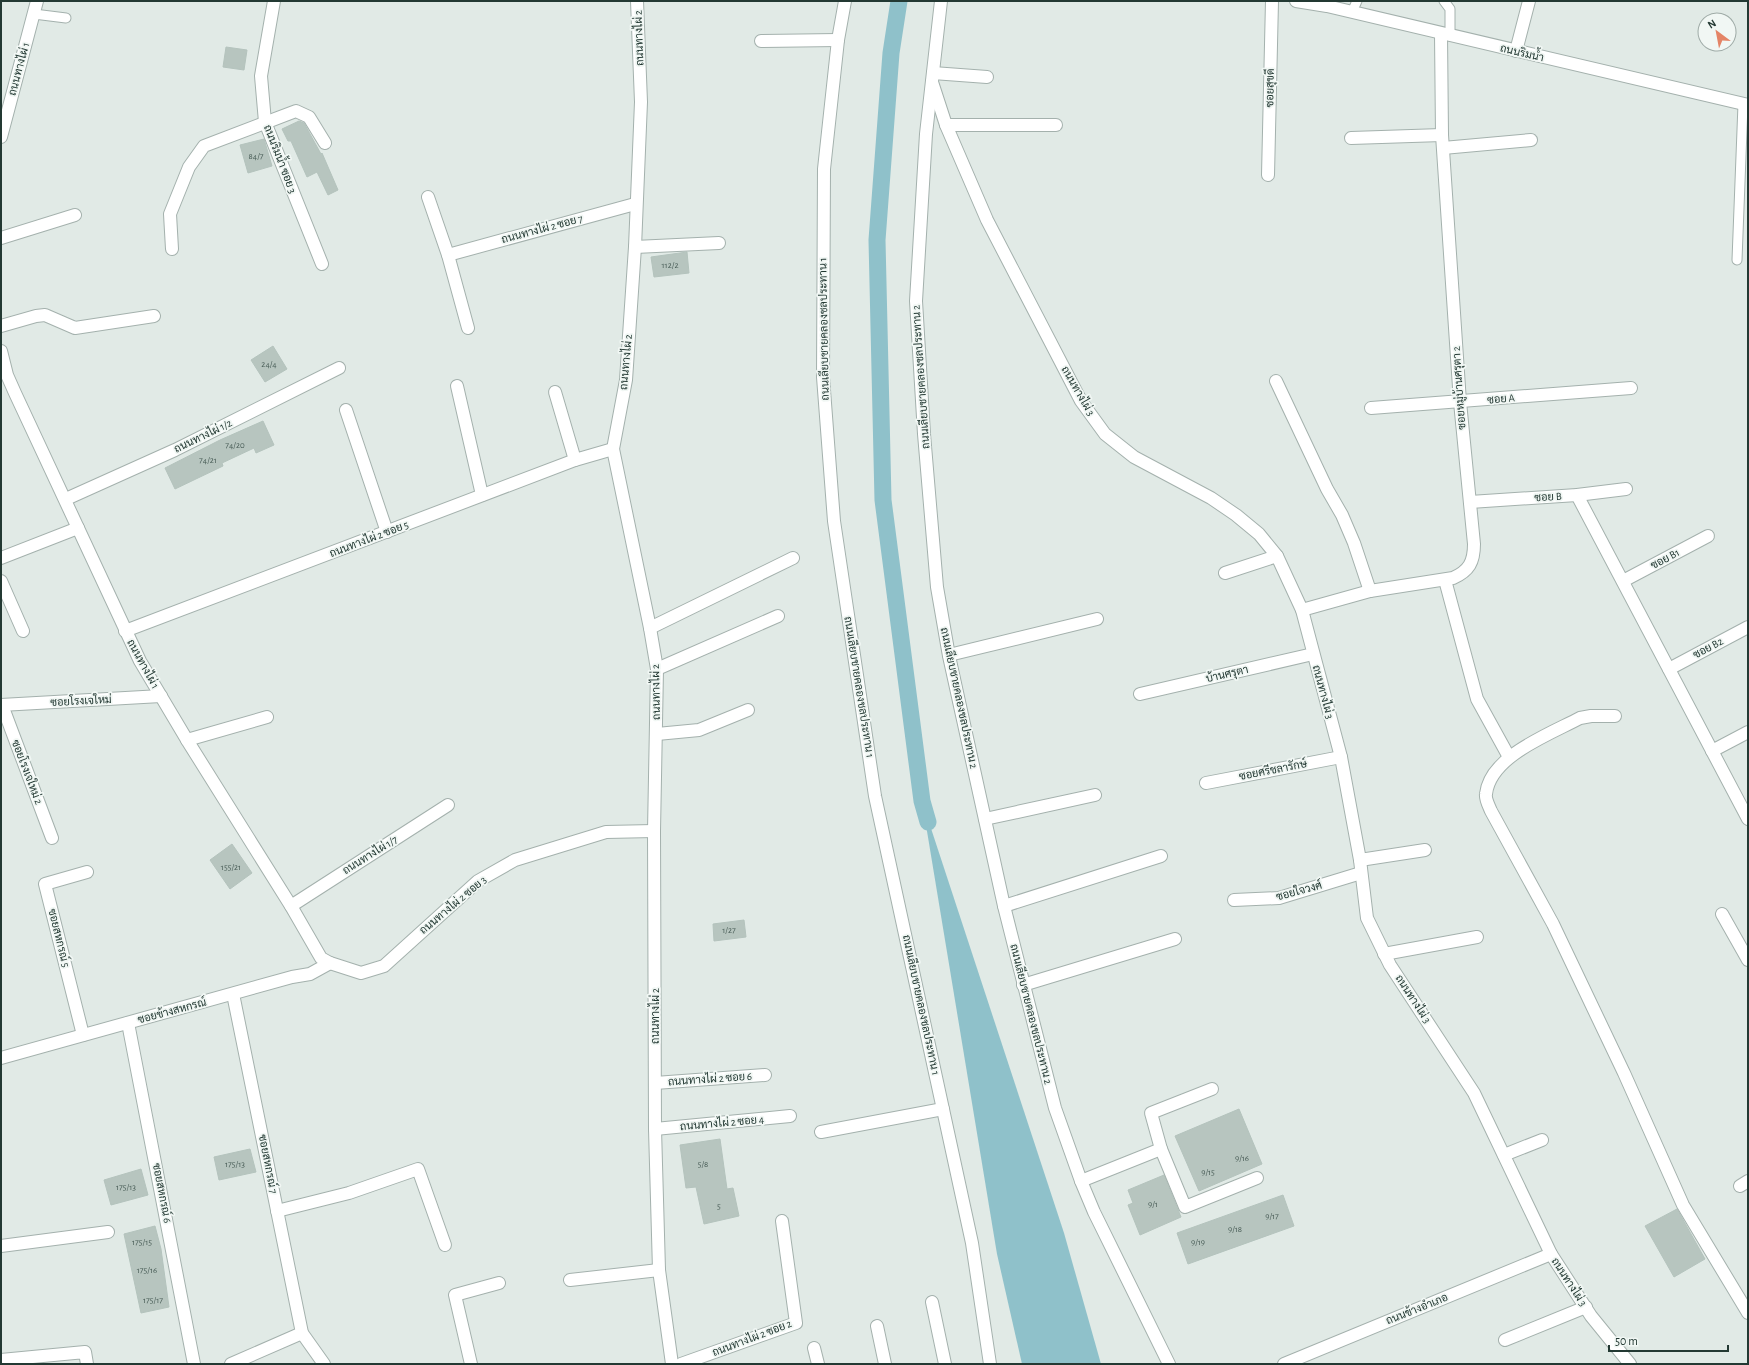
<svg xmlns="http://www.w3.org/2000/svg" width="1749" height="1365" viewBox="0 0 1749 1365" font-family="'Alegreya Sans',Sarabun,sans-serif">
<style>
.water{fill:#8fc1ca}
.lines{fill:none;stroke-linecap:round;stroke-linejoin:round}
.canal{stroke:#8fc1ca;stroke-width:17}
.building{fill:#b7c5bf;stroke:#b4c3bd}
.service-casing{stroke:#a4b1ad;stroke-width:11}
.minor-casing{stroke:#a4b1ad;stroke-width:14}
.service{stroke:#fff;stroke-width:9}
.minor{stroke:#fff;stroke-width:12}
.labels{text-anchor:middle;dominant-baseline:central;stroke-width:3.5;stroke-linejoin:round;paint-order:stroke}
.number-label{font-size:9px;fill:#485c56}
.street-label{font-size:11px;fill:#233933;stroke:#f1f7f4}
</style>
<rect width="100%" height="100%" fill="#e1eae6"/>
<polygon class="water" points="922,801 1064,1233 1101,1364 1022,1364 997,1254"/>
<g class="lines">
<polyline class="canal" points="899,1 891,53 877,240 883,500 922,801 928,822"/>
</g>
<g class="building">
<polygon points="226,47 247,50 244,70 223,67"/>
<polygon points="299,121 304,123 321,154 322,153 338,190 328,195 317,172 307,177 291,141 288,141 282,129"/>
<polygon points="264,139 272,166 248,173 240,145"/>
<polygon points="687,252 689,273 654,277 651,257"/>
<polygon points="273,346 287,369 265,382 251,360"/>
<polygon points="263,421 274,445 256,453 254,448 222,463 223,466 175,489 165,468 220,440"/>
<polygon points="232,844 252,873 230,889 210,860"/>
<polygon points="744,920 746,937 714,941 713,924"/>
<polygon points="1239,1109 1262,1164 1199,1191 1175,1136"/>
<polygon points="720,1139 727,1189 733,1188 739,1216 704,1224 696,1187 686,1188 680,1145"/>
<polygon points="250,1149 256,1172 219,1180 214,1157"/>
<polygon points="141,1169 148,1195 111,1205 104,1180"/>
<polygon points="1164,1175 1181,1217 1140,1235 1128,1205 1133,1203 1128,1190"/>
<polygon points="1283,1195 1294,1226 1188,1264 1177,1233"/>
<polygon points="1677,1209 1705,1259 1674,1277 1645,1226"/>
<polygon points="155,1226 161,1249 169,1307 141,1313 124,1234"/>
</g>
<g class="lines">
<g class="service-casing">
<g id="service">
<polyline points="1444,1 1450,9 1450,36"/>
<polyline points="1352,12 1357,1"/>
<polyline points="34,14 66,18"/>
<polyline points="1737,260 1743,104"/>
</g>
</g>
<g class="minor-casing">
<g id="minor">
<polyline points="274,1 261,76 265,122 322,264"/>
<polyline points="637,1 641,102 635,247 626,380 613,449 650,628 657,669 654,831 655,1129 659,1270 672,1364"/>
<polyline points="845,1 838,40 824,169 823,377 834,521 875,796 972,1243 990,1364"/>
<polyline points="941,1 926,134 916,301 924,434 937,587 949,656 1004,906 1055,1108 1081,1181 1094,1212 1169,1364"/>
<polyline points="1296,1 1327,6 1748,105"/>
<polyline points="761,41 838,40"/>
<polyline points="1516,51 1529,1"/>
<polyline points="933,73 987,77"/>
<polyline points="932,82 946,125 987,220 1081,401 1105,434 1134,457 1211,498 1236,515 1259,534 1277,556 1302,610 1341,757 1360,860 1367,918 1390,965 1474,1093 1551,1254 1591,1316 1630,1364"/>
<polyline points="946,125 1056,125"/>
<polyline points="1,137 37,1"/>
<polyline points="1351,138 1442,135"/>
<polyline points="1443,148 1531,140"/>
<polyline points="1268,175 1272,1"/>
<polyline points="428,197 448,255 468,328"/>
<polyline points="1,238 75,215"/>
<polyline points="635,247 719,243"/>
<polyline points="172,249 170,214 189,167 204,146 296,111 309,117 325,143"/>
<polyline points="448,255 635,204"/>
<polyline points="1,326 36,316 45,315 75,328 154,316"/>
<polyline points="1,351 7,375 15,393 140,661 187,740 291,906 321,958 330,963 310,974 292,977 1,1058"/>
<polyline points="1276,381 1327,489 1342,515 1354,543 1370,591"/>
<polyline points="457,386 482,495"/>
<polyline points="555,392 575,460"/>
<polyline points="1371,408 1631,388"/>
<polyline points="346,410 387,532"/>
<polyline points="1577,495 1748,819"/>
<polyline points="66,499 175,450 339,368"/>
<polyline points="1470,502 1577,495 1626,489"/>
<polyline points="1,558 78,528"/>
<polyline points="1225,573 1277,556"/>
<polyline points="1445,580 1477,699 1509,757"/>
<polyline points="1,581 23,631"/>
<polyline points="1623,581 1708,536"/>
<path d="M 1302,610 L 1370,591 L 1453,578 C 1469,571 1474,562 1474,544 L 1460,402 L 1442,135 L 1441,34"/>
<polyline points="650,628 793,558"/>
<polyline points="125,631 575,460 613,449"/>
<polyline points="949,655 1097,619"/>
<polyline points="657,669 778,616"/>
<polyline points="1669,669 1748,627"/>
<polyline points="1140,694 1313,654"/>
<polyline points="1,705 161,696"/>
<polyline points="2,705 52,838"/>
<path d="M 1615,716 L 1591,716 L 1580,718 C 1550,734 1490,756 1486,794 C 1485,799 1489,806 1491,811 L 1553,924 L 1624,1073 L 1683,1205 L 1748,1313"/>
<polyline points="657,734 699,730 748,710"/>
<polyline points="187,740 267,717"/>
<polyline points="1712,751 1748,732"/>
<polyline points="1206,783 1341,757"/>
<polyline points="985,819 1095,795"/>
<polyline points="1360,860 1425,850"/>
<polyline points="1234,900 1279,898 1361,873"/>
<polyline points="291,906 448,805"/>
<polyline points="1004,906 1161,856"/>
<polyline points="1722,914 1748,960"/>
<polyline points="1384,954 1477,937"/>
<polyline points="330,963 361,973 384,966 478,881 515,860 606,832 654,831"/>
<polyline points="1023,985 1175,939"/>
<polyline points="233,994 302,1333 324,1364"/>
<polyline points="128,1023 194,1364"/>
<polyline points="83,1035 45,884 87,872"/>
<polyline points="655,1083 765,1075"/>
<polyline points="1212,1089 1151,1113 1161,1149 1185,1207 1257,1178"/>
<polyline points="655,1129 790,1116"/>
<polyline points="821,1132 943,1109"/>
<polyline points="1504,1155 1542,1140"/>
<polyline points="1081,1181 1161,1149"/>
<polyline points="1740,1186 1748,1181"/>
<polyline points="277,1211 349,1193 418,1169 445,1245"/>
<polyline points="1,1246 108,1232"/>
<polyline points="570,1280 659,1270"/>
<polyline points="932,1302 945,1364"/>
<polyline points="877,1326 885,1364"/>
<polyline points="1505,1340 1586,1307"/>
<polyline points="814,1348 818,1364"/>
<polyline points="1,1360 85,1352 87,1364"/>
<polyline points="231,1364 302,1333"/>
<polyline points="471,1364 455,1295 499,1283"/>
<polyline points="681,1364 796,1323 782,1221"/>
<polyline points="1284,1364 1551,1254"/>
</g>
</g>
<use href="#service" class="service"/>
<use href="#minor" class="minor"/>
</g>
<g class="labels">
<g class="number-label">
<text x="256" y="156">84/7</text>
<text x="670" y="265">112/2</text>
<text x="269" y="364">24/4</text>
<text x="235" y="445">74/20</text>
<text x="208" y="460">74/21</text>
<text x="231" y="867">155/21</text>
<text x="729" y="930">1/27</text>
<text x="1242" y="1158">9/16</text>
<text x="235" y="1164">175/13</text>
<text x="703" y="1164">5/8</text>
<text x="1208" y="1172">9/15</text>
<text x="126" y="1187">175/13</text>
<text x="1153" y="1204">9/1</text>
<text x="719" y="1206">5</text>
<text x="1272" y="1216">9/17</text>
<text x="1235" y="1229">9/18</text>
<text x="142" y="1242">175/15</text>
<text x="1198" y="1242">9/19</text>
<text x="147" y="1270">175/16</text>
<text x="153" y="1300">175/17</text>
</g>
<g class="street-label">
<text transform="translate(639 38) rotate(-92)">ถนนทางไผ่ 2</text>
<text transform="translate(1522 53) rotate(13)">ถนนริมน้ำ</text>
<text transform="translate(19 69) rotate(-75)">ถนนทางไผ่ 1</text>
<text transform="translate(1270 88) rotate(-89)">ซอยสุขดี</text>
<text transform="translate(280 159) rotate(69)">ถนนริมน้ำ ซอย 3</text>
<text transform="translate(542 229) rotate(-15)">ถนนทางไผ่ 2 ซอย 7</text>
<text transform="translate(824 329) rotate(-91)">ถนนเลียบชายคลองชลประทาน 1</text>
<text transform="translate(626 362) rotate(-85)">ถนนทางไผ่ 2</text>
<text transform="translate(921 377) rotate(-94)">ถนนเลียบชายคลองชลประทาน 2</text>
<text transform="translate(1459 388) rotate(-94)">ซอยหมู่บ้านศรุตา 2</text>
<text transform="translate(1078 391) rotate(60)">ถนนทางไผ่ 3</text>
<text transform="translate(1501 399) rotate(-5)">ซอย A</text>
<text transform="translate(203 436) rotate(-26)">ถนนทางไผ่ 1/2</text>
<text transform="translate(1548 497) rotate(-3)">ซอย B</text>
<text transform="translate(369 539) rotate(-21)">ถนนทางไผ่ 2 ซอย 5</text>
<text transform="translate(1665 559) rotate(-28)">ซอย B1</text>
<text transform="translate(1708 648) rotate(-28)">ซอย B2</text>
<text transform="translate(143 664) rotate(61)">ถนนทางไผ่ 1</text>
<text transform="translate(1227 674) rotate(-13)">บ้านศรุตา</text>
<text transform="translate(859 687) rotate(81)">ถนนเลียบชายคลองชลประทาน 1</text>
<text transform="translate(656 692) rotate(-91)">ถนนทางไผ่ 2</text>
<text transform="translate(1323 692) rotate(75)">ถนนทางไผ่ 3</text>
<text transform="translate(959 698) rotate(78)">ถนนเลียบชายคลองชลประทาน 2</text>
<text transform="translate(81 701) rotate(-3)">ซอยโรงเจใหม่</text>
<text transform="translate(1273 770) rotate(-11)">ซอยศรีชลารักษ์</text>
<text transform="translate(27 772) rotate(69)">ซอยโรงเจใหม่ 2</text>
<text transform="translate(370 855) rotate(-32)">ถนนทางไผ่ 1/7</text>
<text transform="translate(1299 891) rotate(-15)">ซอยใจวงศ์</text>
<text transform="translate(453 905) rotate(-40)">ถนนทางไผ่ 2 ซอย 3</text>
<text transform="translate(59 938) rotate(76)">ซอยสหกรณ์ 5</text>
<text transform="translate(1413 999) rotate(57)">ถนนทางไผ่ 3</text>
<text transform="translate(921 1005) rotate(78)">ถนนเลียบชายคลองชลประทาน 1</text>
<text transform="translate(172 1011) rotate(-15)">ซอยข้างสหกรณ์</text>
<text transform="translate(1031 1014) rotate(76)">ถนนเลียบชายคลองชลประทาน 2</text>
<text transform="translate(655 1016) rotate(-90)">ถนนทางไผ่ 2</text>
<text transform="translate(710 1079) rotate(-4)">ถนนทางไผ่ 2 ซอย 6</text>
<text transform="translate(722 1123) rotate(-5)">ถนนทางไผ่ 2 ซอย 4</text>
<text transform="translate(268 1164) rotate(79)">ซอยสหกรณ์ 7</text>
<text transform="translate(162 1193) rotate(79)">ซอยสหกรณ์ 6</text>
<text transform="translate(1569 1282) rotate(57)">ถนนทางไผ่ 3</text>
<text transform="translate(1417 1309) rotate(-22)">ถนนข้างอำเภอ</text>
<text transform="translate(752 1338) rotate(-21)">ถนนทางไผ่ 2 ซอย 2</text>
</g>
</g>
<rect width="1749" height="1365" fill="none" stroke="#233933" stroke-width="4"/>
<g transform="translate(1717 32) rotate(328)"><circle r="19" fill="#f1f7f4" stroke="#9faba7"/>
<path d="M0-3L7 15L0 10L-7 15Z" fill="#e48466"/>
<text y="-6" font-size="11" font-weight="bold" text-anchor="middle" fill="#233933">N</text>
</g>
<path d="M1609 1345v6h119v-6" fill="none" stroke="#233933" stroke-width="2"/>
<text x="1615" y="1345" font-size="12" fill="#233933" stroke="#f1f7f4" stroke-width="3" paint-order="stroke">50 m</text>
</svg>
